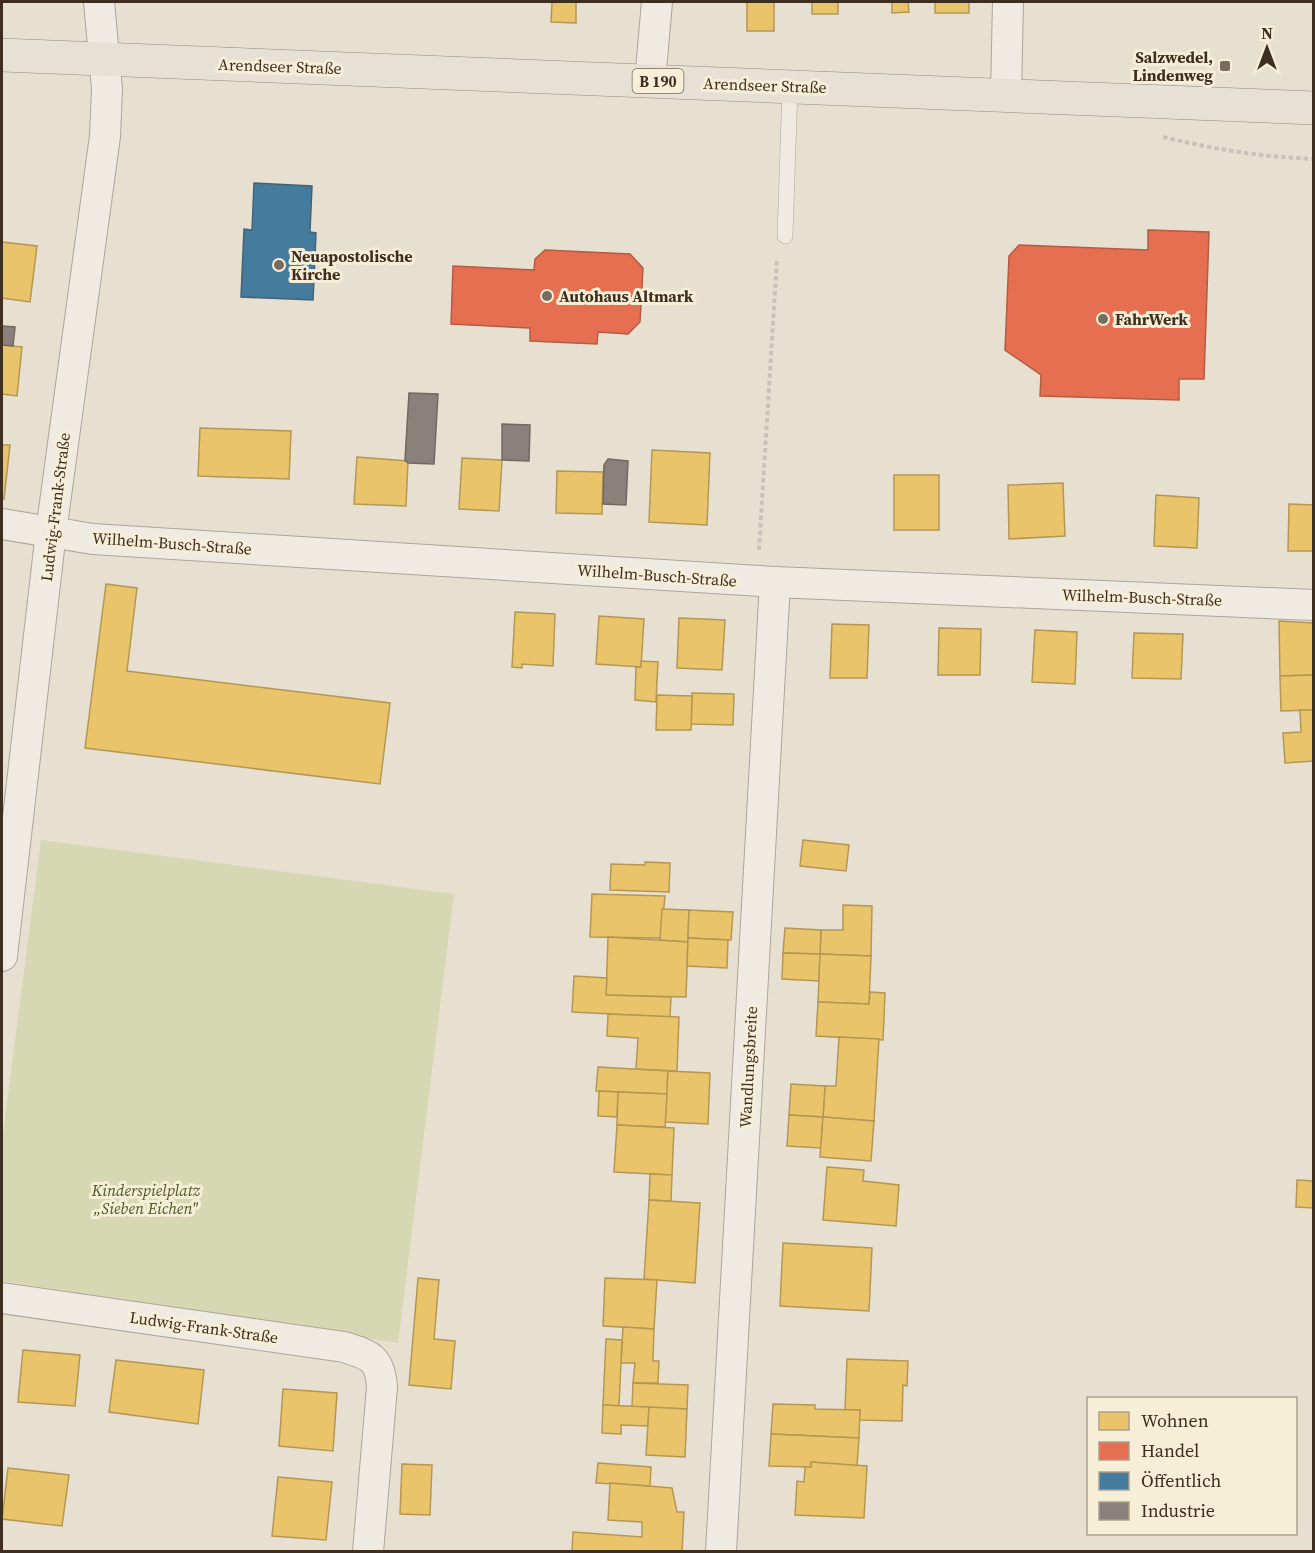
<svg xmlns="http://www.w3.org/2000/svg" width="1315" height="1553" viewBox="0 0 1315 1553" font-family="'Source Serif 4',serif">
<style>
.green{fill:#d6d7b3}
.homes{fill:#e9c46a;stroke:#b59754;stroke-width:1.5}
.shops{fill:#e76f51;stroke:#b45c42;stroke-width:1.5}
.public{fill:#457b9d;stroke:#436478;stroke-width:1.5}
.industry{fill:#8a817c;stroke:#736860;stroke-width:1.5}
.lines{fill:none;stroke-linecap:round;stroke-linejoin:round}
.lane-casing{stroke:#ada599;stroke-width:16}
.street-casing{stroke:#ada599;stroke-width:32}
.primary-casing{stroke:#928b80;stroke-width:34}
.path{stroke:#c8c2b9;stroke-width:4;stroke-dasharray:4.5 3;stroke-linecap:butt}
.lane{stroke:#efebe3;stroke-width:15}
.street{stroke:#efebe3;stroke-width:30}
.primary{stroke:#e6e1d4;stroke-width:33}
.poi-dot{fill:#786c5e;stroke:#f7eed8;stroke-width:2}
.labels{text-anchor:middle;dominant-baseline:central;stroke-width:6;stroke-linejoin:round;paint-order:stroke}
.shield{fill:#f7eed8;stroke:#756857;stroke-width:1.5}
.shield-label{font-size:15px;font-weight:bold;fill:#3d2e20}
.poi-label{font-size:16px;font-weight:bold;fill:#3d2e20;stroke:#f7eed8;text-anchor:start}
.street-label{font-size:16px;fill:#3d2e20;stroke:#f7eed8}
.park-label{font-size:16px;font-style:italic;fill:#4d5a26;stroke:#f7eed8}
</style>
<rect width="100%" height="100%" fill="#e7e0d1"/>
<polygon class="green" points="41,840 454,894 398,1343 2,1281 2,1141"/>
<g class="homes">
<polygon points="552,2 576,2 576,23 551,22"/>
<rect x="747" y="2" width="27" height="29"/>
<rect x="812" y="2" width="26" height="12"/>
<polygon points="892,2 908,2 909,12 892,13"/>
<rect x="935" y="2" width="34" height="11"/>
<polygon points="2,242 37,246 30,302 2,298"/>
<polygon points="2,345 22,347 17,396 2,394"/>
<polygon points="200,428 291,431 289,479 198,476"/>
<polygon points="2,445 10,445 4,499 2,498"/>
<polygon points="652,450 710,453 707,525 649,522"/>
<polygon points="357,457 408,461 406,506 354,504"/>
<polygon points="462,458 502,460 499,511 459,509"/>
<polygon points="557,471 603,472 602,514 556,513"/>
<rect x="894" y="475" width="45" height="55"/>
<polygon points="1063,483 1065,536 1009,539 1008,485"/>
<polygon points="1156,495 1199,498 1197,548 1154,546"/>
<polygon points="1289,504 1314,505 1314,551 1288,551"/>
<polygon points="106,584 137,588 127,671 390,703 380,784 85,748"/>
<polygon points="515,612 555,614 553,666 522,664 522,668 512,667"/>
<polygon points="599,616 644,619 641,667 596,664"/>
<polygon points="679,618 725,620 722,670 677,668"/>
<polygon points="1279,621 1314,623 1314,675 1280,676"/>
<polygon points="832,624 869,625 867,678 830,678"/>
<polygon points="939,628 981,629 980,675 938,675"/>
<polygon points="1035,630 1077,632 1075,684 1032,682"/>
<polygon points="1134,633 1183,634 1181,679 1132,678"/>
<polygon points="641,661 658,662 656,702 635,700 636,667 641,667"/>
<polygon points="1314,675 1314,710 1281,711 1280,676"/>
<polygon points="692,693 734,694 733,725 691,724"/>
<polygon points="657,695 692,696 691,730 656,730"/>
<polygon points="1300,710 1314,710 1314,761 1285,763 1283,733 1301,732"/>
<polygon points="803,840 849,845 846,871 800,866"/>
<polygon points="645,862 670,863 669,892 610,890 611,864 645,865"/>
<polygon points="592,894 665,896 661,938 590,937"/>
<polygon points="843,905 872,906 871,956 820,954 821,930 843,930"/>
<polygon points="662,909 689,910 688,942 660,940"/>
<polygon points="689,910 733,912 731,940 688,938"/>
<polygon points="785,928 821,930 820,954 783,953"/>
<polygon points="608,937 688,942 686,997 606,995"/>
<polygon points="688,938 728,940 727,968 687,966"/>
<polygon points="783,953 820,954 819,981 782,979"/>
<polygon points="820,954 871,956 869,1004 818,1002"/>
<polygon points="574,976 607,978 606,995 671,997 670,1017 572,1012"/>
<polygon points="870,992 885,993 883,1040 816,1036 818,1002 869,1004"/>
<polygon points="608,1014 679,1017 677,1071 636,1069 638,1038 607,1036"/>
<polygon points="839,1037 879,1039 874,1121 823,1117 825,1086 836,1086"/>
<polygon points="598,1067 668,1071 667,1094 596,1091"/>
<polygon points="668,1071 710,1073 708,1124 665,1122"/>
<polygon points="791,1084 825,1086 823,1117 789,1115"/>
<polygon points="599,1091 618,1092 617,1117 598,1116"/>
<polygon points="618,1092 667,1094 665,1127 617,1125"/>
<polygon points="789,1115 823,1117 821,1148 787,1146"/>
<polygon points="823,1117 874,1121 871,1161 820,1157"/>
<polygon points="617,1125 674,1128 672,1175 614,1172"/>
<polygon points="827,1167 864,1170 863,1181 899,1185 896,1226 823,1220"/>
<polygon points="650,1174 672,1175 671,1201 649,1200"/>
<polygon points="1297,1180 1314,1181 1314,1208 1296,1207"/>
<polygon points="649,1200 700,1203 695,1283 644,1279"/>
<polygon points="783,1243 872,1248 869,1311 780,1306"/>
<polygon points="418,1278 439,1280 434,1339 455,1341 451,1389 409,1385"/>
<polygon points="605,1278 657,1280 654,1329 603,1326"/>
<polygon points="623,1327 654,1329 653,1361 659,1361 658,1383 633,1383 635,1363 621,1363"/>
<polygon points="606,1339 622,1340 619,1406 603,1405"/>
<polygon points="23,1350 80,1355 75,1406 18,1402"/>
<polygon points="847,1359 908,1361 907,1386 903,1385 902,1421 859,1420 860,1410 845,1410"/>
<polygon points="116,1360 204,1370 198,1424 109,1412"/>
<polygon points="633,1383 688,1385 687,1409 632,1407"/>
<polygon points="283,1389 337,1393 333,1451 279,1446"/>
<polygon points="773,1404 815,1405 815,1409 860,1410 859,1438 771,1434"/>
<polygon points="603,1405 649,1407 648,1426 621,1425 621,1434 602,1433"/>
<polygon points="649,1407 687,1409 685,1457 646,1455"/>
<polygon points="771,1434 859,1438 857,1466 811,1462 811,1467 769,1466"/>
<polygon points="811,1462 867,1466 864,1518 795,1515 797,1481 804,1482 805,1467 811,1467"/>
<polygon points="598,1463 651,1467 650,1486 596,1483"/>
<polygon points="402,1464 432,1465 430,1515 400,1514"/>
<polygon points="8,1468 69,1475 62,1526 2,1519"/>
<polygon points="278,1477 332,1482 326,1540 272,1536"/>
<polygon points="610,1483 672,1488 677,1512 684,1512 682,1552 572,1552 573,1532 642,1537 642,1522 608,1520"/>
</g>
<g class="shops">
<polygon points="1148,230 1209,232 1204,379 1179,379 1179,400 1040,396 1041,375 1005,350 1009,256 1019,245 1148,250"/>
<polygon points="545,250 630,254 643,268 640,322 628,334 598,332 597,344 530,341 530,328 451,324 453,266 534,270 535,259"/>
</g>
<polygon class="public" points="254,183 312,186 310,232 316,233 313,300 241,297 244,229 252,230"/>
<g class="industry">
<polygon points="2,326 15,327 13,346 2,345"/>
<polygon points="409,393 438,394 434,464 408,463 405,460"/>
<polygon points="502,424 530,425 529,461 502,460"/>
<polygon points="608,459 628,461 626,505 603,504 604,465"/>
</g>
<g class="lines">
<g class="lane-casing">
<polyline id="lane" points="785,236 790,87"/>
</g>
<g class="street-casing">
<g id="street">
<polyline points="650,81 657,2"/>
<polyline points="1006,95 1008,2"/>
<polyline points="2,524 93,539 775,582 1314,605"/>
<polyline points="2,956 51,532 105,136 107,89 99,2"/>
<path d="M 2,1298 L 344,1347 C 370,1355 380,1358 382,1387 L 368,1552"/>
<polyline points="721,1552 775,582"/>
</g>
</g>
<g class="primary-casing">
<polyline id="primary" points="2,55 1314,108"/>
</g>
<g class="path">
<path d="M 1163,137 C 1213,149 1262,157 1314,159"/>
<polyline points="759,550 777,258"/>
</g>
<use href="#lane" class="lane"/>
<use href="#street" class="street"/>
<use href="#primary" class="primary"/>
</g>
<g class="poi-dot">
<rect x="1219" y="60" width="12" height="12" rx="3"/>
<circle cx="279" cy="265" r="6"/>
<circle cx="547" cy="296" r="6"/>
<circle cx="1103" cy="319" r="6"/>
</g>
<g class="labels">
<rect class="shield" x="632.5" y="69" width="51" height="24" rx="4.5"/>
<g class="shield-label">
<text x="658" y="81">B 190</text>
</g>
<g class="poi-label">
<text x="1213" y="57" text-anchor="end">Salzwedel,<tspan x="1213" dy="18">Lindenweg</tspan></text>
<text x="291" y="256">Neuapostolische<tspan x="291" dy="18">Kirche</tspan></text>
<text x="559" y="296">Autohaus Altmark</text>
<text x="1115" y="319">FahrWerk</text>
</g>
<g class="street-label">
<text transform="translate(280 66) rotate(2)">Arendseer Straße</text>
<text transform="translate(765 85) rotate(2)">Arendseer Straße</text>
<text transform="translate(55 507) rotate(-83)">Ludwig-Frank-Straße</text>
<text transform="translate(172 543) rotate(4)">Wilhelm-Busch-Straße</text>
<text transform="translate(657 575) rotate(4)">Wilhelm-Busch-Straße</text>
<text transform="translate(1142 597) rotate(2)">Wilhelm-Busch-Straße</text>
<text transform="translate(748 1067) rotate(-87)">Wandlungsbreite</text>
<text transform="translate(204 1327) rotate(8)">Ludwig-Frank-Straße</text>
</g>
<g class="park-label">
<text x="146" y="1190">Kinderspielplatz<tspan x="146" dy="18">„Sieben Eichen"</tspan></text>
</g>
</g>
<rect width="1315" height="1553" fill="none" stroke="#3d2e20" stroke-width="6"/>
<rect x="1087" y="1397" width="210" height="138" fill="#f7eed8" stroke="#ada18e" stroke-width="1.5"/>
<rect x="1099" y="1412" width="30" height="18" fill="#e9c46a" stroke="#ada18e" stroke-width="1.5"/>
<text x="1141" y="1427" font-size="18" fill="#3d2e20">Wohnen</text>
<rect x="1099" y="1442" width="30" height="18" fill="#e76f51" stroke="#ada18e" stroke-width="1.5"/>
<text x="1141" y="1457" font-size="18" fill="#3d2e20">Handel</text>
<rect x="1099" y="1472" width="30" height="18" fill="#457b9d" stroke="#ada18e" stroke-width="1.5"/>
<text x="1141" y="1487" font-size="18" fill="#3d2e20">Öffentlich</text>
<rect x="1099" y="1502" width="30" height="18" fill="#8a817c" stroke="#ada18e" stroke-width="1.5"/>
<text x="1141" y="1517" font-size="18" fill="#3d2e20">Industrie</text>
<g transform="translate(1267 48)" stroke="#f7eed8" stroke-width="4.5" paint-order="stroke">
<path d="M0-4.5L10 22L0 15L-10 22Z" fill="#3d2e20"/>
<text y="-9" font-size="16" font-weight="bold" text-anchor="middle" fill="#3d2e20">N</text>
</g>
</svg>
